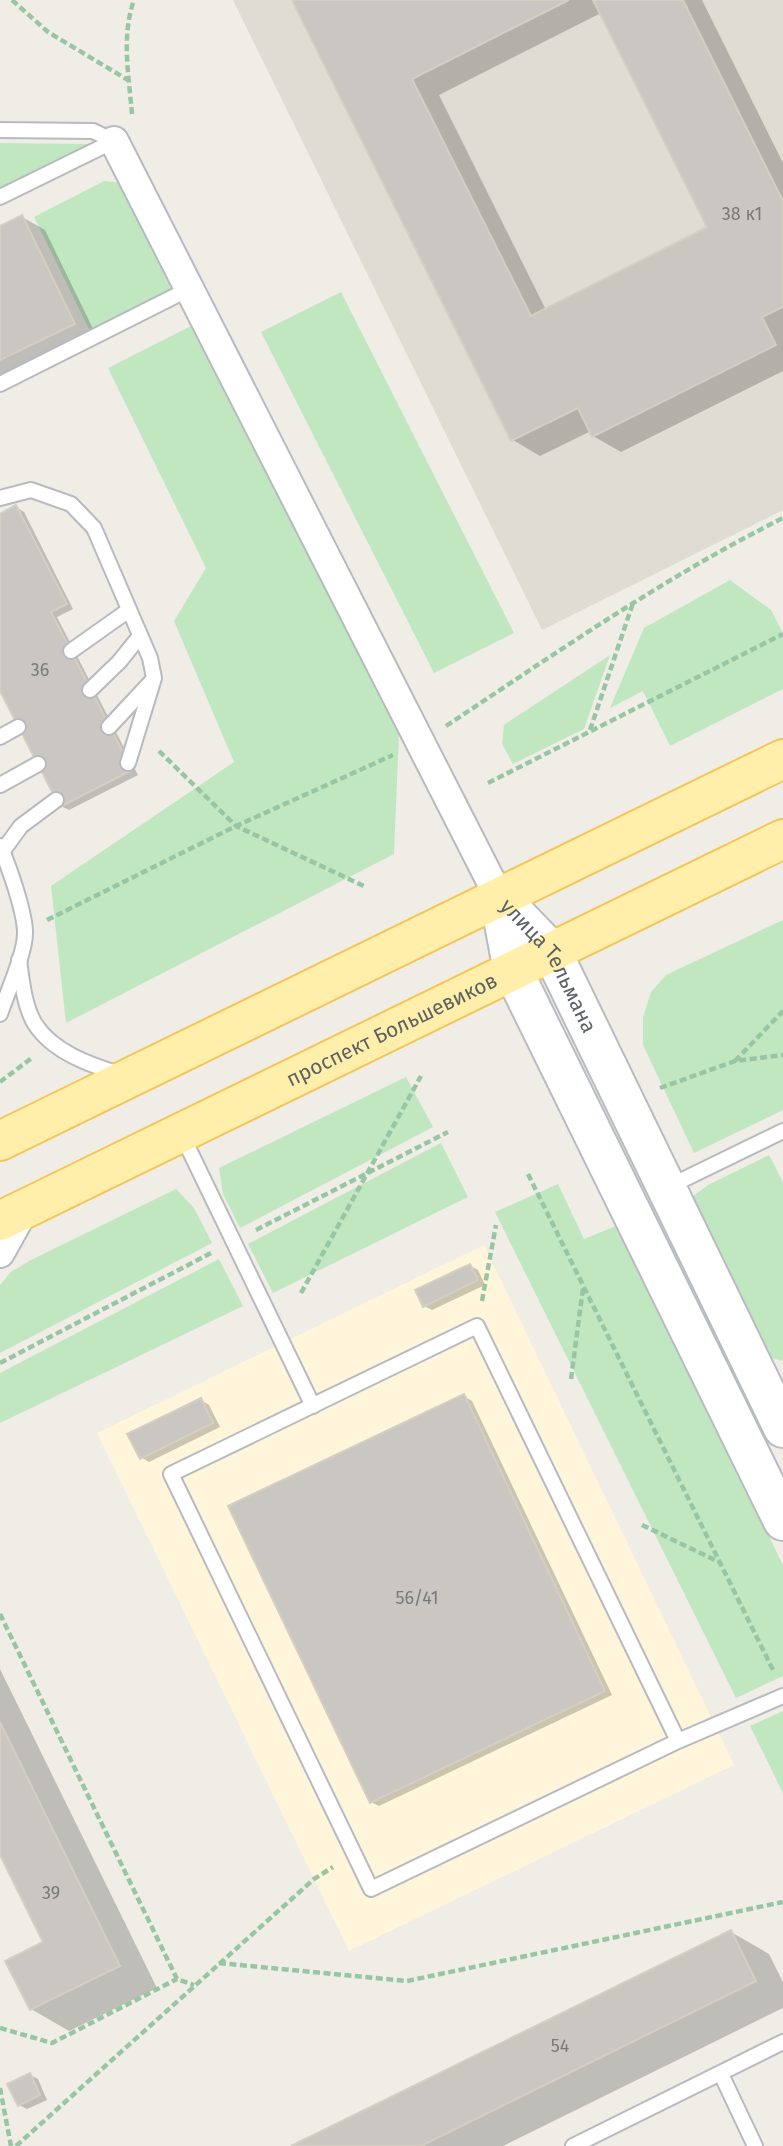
<svg xmlns="http://www.w3.org/2000/svg" width="783" height="2146" viewBox="0 0 783 2146" font-family="'Fira Sans',sans-serif">
<style>
.commercial{fill:#fef5da}
.education{fill:#dfdcd3}
.green{fill:#c1e7c1}
.shadow{fill:#0003;fill-rule:evenodd}
.building{fill:#cac7c2;stroke:#d4cec3;stroke-width:2}
.lines{fill:none;stroke-linecap:round;stroke-linejoin:round}
.lane-casing{stroke:#b7babf;stroke-width:18}
.street-casing{stroke:#b7babf;stroke-width:32}
.secondary-casing{stroke:#b8bbc1;stroke-width:42}
.primary-casing{stroke:#f4c559;stroke-width:42}
.path{stroke:#98c6a4;stroke-width:4.5;stroke-dasharray:7 3.5;stroke-linecap:butt}
.lane{stroke:#fff;stroke-width:14}
.street{stroke:#fff;stroke-width:28}
.secondary{stroke:#fff;stroke-width:38}
.primary{stroke:#ffefaa;stroke-width:38}
.labels{text-anchor:middle;dominant-baseline:central;stroke-width:7;stroke-linejoin:round;paint-order:stroke}
.number-label{font-size:18px;fill:#787a7c}
.street-label{font-size:21px;fill:#5c6165;stroke:#fff}
</style>
<rect width="100%" height="100%" fill="#efede5"/>
<polygon class="commercial" points="484,1245 734,1765 349,1951 97,1433"/>
<polygon class="education" points="233,0 783,0 783,510 542,630"/>
<g class="green">
<polygon points="0,143 91,144 0,189"/>
<polygon points="104,181 123,183 179,289 91,333 34,217"/>
<polygon points="341,292 514,633 434,673 261,332"/>
<polygon points="193,325 399,734 394,854 66,1023 51,886 234,762 174,621 206,568 108,368"/>
<polygon points="730,580 771,610 783,633 783,689 670,746 643,691 610,708 644,628"/>
<polygon points="610,655 584,729 513,764 502,744 504,725"/>
<polygon points="783,920 783,1110 694,1153 643,1045 643,1017 651,992 666,975"/>
<polygon points="406,1077 433,1127 240,1228 223,1194 219,1168"/>
<polygon points="441,1143 468,1197 273,1293 248,1244"/>
<polygon points="769,1155 783,1182 783,1361 771,1358 692,1197 708,1185"/>
<polygon points="558,1184 584,1239 616,1226 783,1565 783,1676 736,1698 495,1212"/>
<polygon points="176,1189 194,1208 212,1243 0,1353 0,1285 11,1272 31,1260"/>
<polygon points="219,1259 243,1306 0,1423 0,1373"/>
<polygon points="783,1711 783,1793 750,1726"/>
</g>
<g class="shadow">
<path d="M 294,0 L 702,0 L 783,163 L 783,371 L 621,452 L 593,436 L 591,431 L 540,456 L 513,440 ZM 601,13 L 709,228 L 546,310 L 439,95 Z"/>
<polygon points="22,217 45,230 97,337 0,383 0,228"/>
<polygon points="16,507 24,512 73,609 57,617 138,775 69,810 61,806 0,687 0,516"/>
<polygon points="470,1266 478,1270 485,1285 432,1310 424,1306"/>
<polygon points="464,1396 472,1401 612,1695 379,1806 371,1802"/>
<polygon points="201,1400 209,1405 220,1427 149,1462 141,1457"/>
<polygon points="0,1669 157,1988 69,2031 31,2009 46,1943 0,1850"/>
<polygon points="731,1932 769,1954 783,1982 783,2008 503,2146 295,2146"/>
<polygon points="30,2075 38,2079 47,2100 27,2109 19,2105"/>
</g>
<g class="building">
<polygon points="292,0 569,0 412,79 531,316 707,227 593,0 683,0 783,201 783,307 762,317 776,345 592,437 578,408 511,441"/>
<polygon points="22,215 75,324 0,360 0,226"/>
<polygon points="16,505 67,604 51,612 132,770 60,807 0,691 0,514"/>
<polygon points="470,1264 478,1280 423,1307 415,1290"/>
<polygon points="464,1394 605,1691 370,1803 228,1506"/>
<polygon points="201,1398 213,1423 140,1459 127,1434"/>
<polygon points="0,1722 120,1966 30,2010 5,1961 43,1942 0,1855"/>
<polygon points="731,1930 756,1981 561,2077 421,2146 291,2146"/>
<polygon points="30,2073 40,2095 18,2106 7,2084"/>
</g>
<g class="lines">
<g class="lane-casing">
<g id="lane">
<polyline points="0,130 93,131 114,141"/>
<polyline points="0,197 114,141"/>
<polyline points="0,384 189,289"/>
<polyline points="0,498 31,490 71,504 94,528 150,658 154,678 128,763"/>
<polyline points="71,651 129,610"/>
<polyline points="90,690 119,662 140,636"/>
<polyline points="109,727 151,682"/>
<polyline points="0,737 18,727"/>
<polyline points="0,785 38,764"/>
<path d="M 0,846 C 9,866 24,910 25,931 C 26,952 7,993 0,1014"/>
<polyline points="2,852 21,826 56,800"/>
<path d="M 19,960 C 22,981 24,1006 35,1024 C 53,1052 90,1065 120,1074"/>
<polyline points="181,1133 313,1406"/>
<polyline points="668,1187 783,1131"/>
<polyline points="678,1741 477,1326 171,1474 371,1889 678,1741 783,1696"/>
<polyline points="721,2074 755,2146"/>
<polyline points="573,2146 783,2042"/>
</g>
</g>
<g class="street-casing">
<g id="street">
<polyline points="114,141 499,897"/>
<polyline points="0,1253 24,1210"/>
</g>
</g>
<g class="secondary-casing">
<g id="secondary">
<polyline points="499,897 513,971 783,1521"/>
<path id="s1" d="M 499,897 L 552,952 L 783,1428"/>
</g>
</g>
<g class="primary-casing">
<g id="primary">
<polyline points="0,1141 783,759"/>
<path id="s2" d="M 0,1221 L 783,839"/>
</g>
</g>
<g class="path">
<polyline points="12,0 48,32 128,80"/>
<path d="M 132,114 C 129,77 121,36 134,0"/>
<path d="M 446,726 C 556,653 665,577 783,518"/>
<polyline points="590,730 633,603"/>
<polyline points="159,751 236,826 366,887"/>
<polyline points="488,783 783,634"/>
<polyline points="47,920 236,826 393,755"/>
<polyline points="735,1061 783,1011"/>
<polyline points="0,1082 33,1057"/>
<polyline points="660,1088 735,1061 783,1055"/>
<polyline points="528,1174 774,1672"/>
<polyline points="256,1230 448,1132"/>
<polyline points="301,1293 421,1076"/>
<polyline points="482,1301 496,1225"/>
<polyline points="0,1363 211,1253"/>
<polyline points="571,1379 583,1288"/>
<polyline points="642,1525 719,1562"/>
<polyline points="0,1614 177,1979 194,1985"/>
<polyline points="219,1963 407,1981 783,1902"/>
<polyline points="0,2028 52,2043 177,1979"/>
<polyline points="0,2088 11,2146"/>
<polyline points="16,2146 314,1879 333,1867"/>
</g>
<use href="#lane" class="lane"/>
<use href="#street" class="street"/>
<use href="#secondary" class="secondary"/>
<use href="#primary" class="primary"/>
</g>
<g class="labels">
<g class="number-label">
<text x="742" y="214">38 к1</text>
<text x="40" y="670">36</text>
<text x="417" y="1598">56/41</text>
<text x="51" y="1893">39</text>
<text x="560" y="2046">54</text>
</g>
<g class="street-label">
<text stroke="none"><textPath href="#s1" startOffset="86">улица Тельмана</textPath></text>
<text stroke="none"><textPath href="#s2" startOffset="436">проспект Большевиков</textPath></text>
</g>
</g>
</svg>
